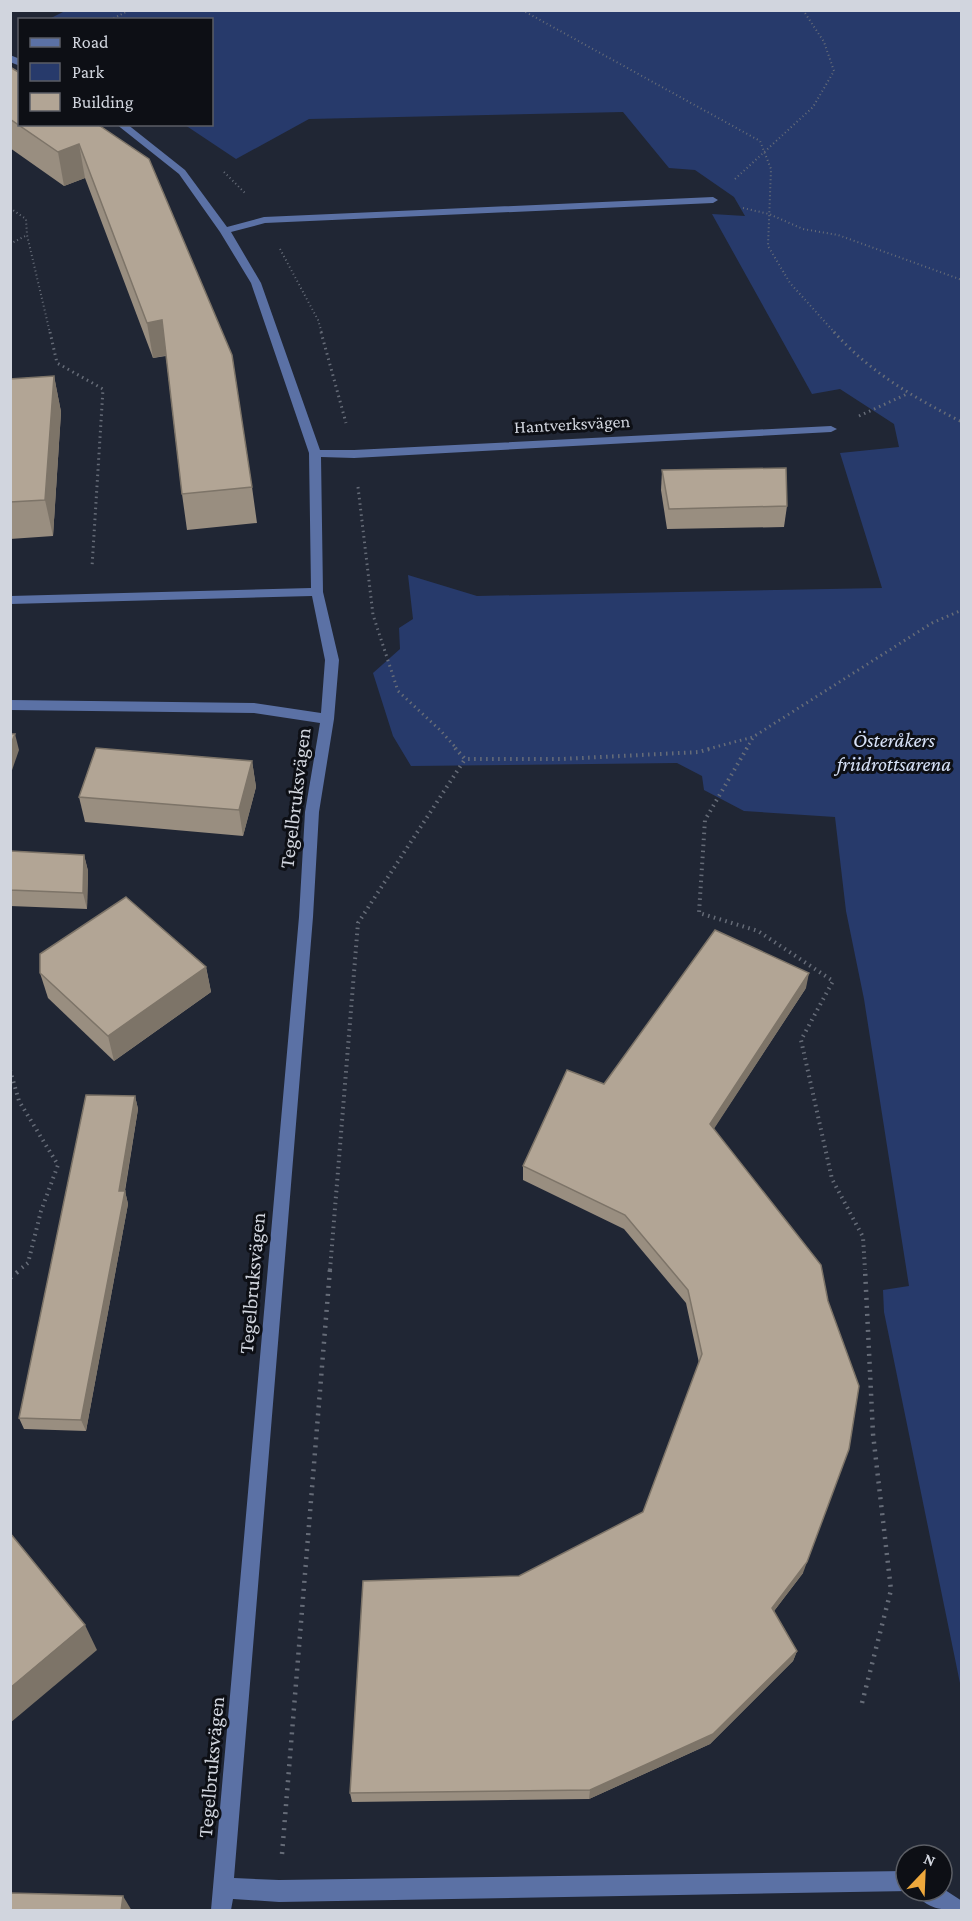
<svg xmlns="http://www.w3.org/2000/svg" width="972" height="1921" viewBox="0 0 972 1921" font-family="'Crimson Pro',serif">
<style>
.green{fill:#273a6b}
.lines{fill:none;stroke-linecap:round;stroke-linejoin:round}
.path-far3{stroke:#666c78;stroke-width:2;stroke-dasharray:1 3;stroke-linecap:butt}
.path-far2{stroke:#666c78;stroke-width:3;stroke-dasharray:1.5 4;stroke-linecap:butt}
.path-far1{stroke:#666c78;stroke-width:4;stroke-dasharray:1.5 4.5;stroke-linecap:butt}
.path{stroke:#666c78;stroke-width:4.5;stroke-dasharray:2 6;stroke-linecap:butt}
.minor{fill:#5b71a5;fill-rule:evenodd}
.wall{fill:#998e80}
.shaded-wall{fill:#7d7468}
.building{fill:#b2a595;stroke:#7d7468;stroke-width:1.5}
.labels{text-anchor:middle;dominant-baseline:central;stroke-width:6;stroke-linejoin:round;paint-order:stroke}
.far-street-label{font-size:18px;fill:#d1d5de;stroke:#0d0f15}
.park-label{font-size:21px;font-style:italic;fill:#d7e1f7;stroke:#0d0f15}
.street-label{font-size:21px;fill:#d1d5de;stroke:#0d0f15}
</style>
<rect width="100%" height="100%" fill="#202634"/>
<polygon class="green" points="65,11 961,11 961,1688 884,1312 883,1290 909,1286 864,999 846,911 835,817 744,811 704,790 702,776 677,763 411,766 393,736 373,673 400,649 399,628 413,619 408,575 477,596 882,588 840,453 899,447 894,424 840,389 812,394 712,214 745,216 734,197 695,170 669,168 623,112 309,119 236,159 185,125 212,124 212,20 49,19"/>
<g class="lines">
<g class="path-far3">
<polyline points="522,10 760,141 771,169 768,246 790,283 835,333"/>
<polyline points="110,20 130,10"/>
<polyline points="224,172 246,194"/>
<polyline points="735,179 813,107 834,71 824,42 803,10"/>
<polyline points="10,208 26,219 27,235 50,333"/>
<polyline points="743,208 769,214 803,229 838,235 962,280"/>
<polyline points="10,244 27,235"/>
<polyline points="280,249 318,320 322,333"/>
</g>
<g class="path-far2">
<polyline points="50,332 57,363 103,389 92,567"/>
<polyline points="321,332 346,423"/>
<path d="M 834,332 C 871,373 913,397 962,422"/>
<polyline points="859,416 907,394"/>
<polyline points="358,487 373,615 398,691 440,730 457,749"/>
<polyline points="708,749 753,737 932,623 962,610"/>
<polyline points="746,749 753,738"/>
</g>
<g class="path-far1">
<polyline points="455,748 465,759 562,759 699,752 713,748"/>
<polyline points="747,748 705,820 699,913 758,931 833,981 801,1040 832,1179 863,1237 865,1270"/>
<polyline points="10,1070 19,1101 58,1165 41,1211 28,1263 19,1270"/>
<polyline points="330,1270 358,923 465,759"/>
</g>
<g class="path">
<polyline points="10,1278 21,1269"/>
<polyline points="862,1703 891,1590 873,1434 865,1269"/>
<polyline points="282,1854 330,1269"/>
</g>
<g class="minor">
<polygon points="10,55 20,59 20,66 10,62"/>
<polygon points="116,124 127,124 185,170 227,227 264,217 713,197 718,200 713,203 265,223 231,232 261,283 320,450 354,450 831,426 837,429 831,432 354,458 321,457 323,592 339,660 334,719 319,812 313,917 234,1878 279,1880 906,1871 906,1891 910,1891 279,1902 233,1899 231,1910 211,1910 299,917 305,812 320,723 254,713 10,710 10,700 254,703 321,713 325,660 312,596 10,604 10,596 311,588 309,453 251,283 220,232 179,174"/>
<path d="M 942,1888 L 962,1901 L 962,1910 C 944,1910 924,1910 916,1891 L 942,1891 Z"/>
</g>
</g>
<g class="wall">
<polygon points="10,67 97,124 252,487 257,523 187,530 182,494 166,356 153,358 85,178 64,186 10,148"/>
<polygon points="54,376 61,412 53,536 10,539 10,379"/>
<polygon points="662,470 787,506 784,527 667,529 661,490"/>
<polygon points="252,761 256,787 243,836 85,822 79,797"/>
<polygon points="10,851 84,855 88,871 87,909 10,906"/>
<polygon points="206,967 211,992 114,1061 48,998 40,973"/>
<polygon points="806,988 714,1128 803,1573 774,1611 797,1651 793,1661 710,1744 589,1799 352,1802 350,1793 519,1576 643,1512 699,1363 686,1303 624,1229 523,1180 523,1166"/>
<polygon points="135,1096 138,1109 125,1191 128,1204 86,1431 24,1429 19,1418"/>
</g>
<g class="shaded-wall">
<polygon points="79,144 85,178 64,186 58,152"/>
<polygon points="162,320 168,355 153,358 147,323"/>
<polygon points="54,376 61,412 53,536 45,500"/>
<polygon points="15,734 19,750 10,776 10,746"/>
<polygon points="252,761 256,787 243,836 239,810"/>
<polygon points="84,855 88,871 87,909 83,893"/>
<polygon points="206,967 211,992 114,1061 108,1036"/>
<polygon points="809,973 806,988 708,1138 710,1124"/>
<polygon points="135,1096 138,1109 124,1195 125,1191 128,1204 86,1431 81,1420"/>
<polygon points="849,1449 803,1573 768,1619 772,1608"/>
<polygon points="85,1625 97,1650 10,1723 10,1688"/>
<polygon points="797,1651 793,1661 710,1744 589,1799 590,1790"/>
<polygon points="123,1896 132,1911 121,1911"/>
</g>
<g class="building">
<polygon points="10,67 20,73 20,124 97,124 149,159 232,355 252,487 182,494 162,320 147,323 79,144 58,152 10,119"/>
<polygon points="54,376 45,500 10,502 10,379"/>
<polygon points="786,468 787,506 669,509 662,470"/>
<polygon points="10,734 15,734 10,746"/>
<polygon points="96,748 252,761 239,810 79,797"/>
<polygon points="10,851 84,855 83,893 10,890"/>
<polygon points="126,897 206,967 108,1036 40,973 40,954"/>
<polygon points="715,930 809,973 710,1124 821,1265 828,1301 859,1386 849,1449 807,1562 772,1608 797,1651 713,1734 590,1790 350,1793 363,1581 519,1576 643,1512 702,1354 688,1290 625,1215 523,1166 567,1070 604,1084"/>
<polygon points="86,1095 135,1096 119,1191 125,1191 81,1420 19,1418"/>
<polygon points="10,1533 85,1625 10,1688"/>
<polygon points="10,1893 123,1896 121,1911 10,1911"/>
</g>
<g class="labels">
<g class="far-street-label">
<text transform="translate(572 424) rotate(-3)">Hantverksvägen</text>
</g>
<g class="park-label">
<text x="894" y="740">Österåkers<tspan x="894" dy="24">friidrottsarena</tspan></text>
</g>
<g class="street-label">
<text transform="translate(295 798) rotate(-83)">Tegelbruksvägen</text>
<text transform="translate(252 1283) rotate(-85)">Tegelbruksvägen</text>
<text transform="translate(211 1767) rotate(-85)">Tegelbruksvägen</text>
</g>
</g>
<rect width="972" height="1921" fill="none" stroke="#d1d5de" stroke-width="24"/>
<rect x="18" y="18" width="195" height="108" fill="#0d0f15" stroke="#5b5e65" stroke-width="1.5"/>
<rect x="30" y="38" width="30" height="9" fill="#5b71a5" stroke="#5b5e65" stroke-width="1.5"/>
<text x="72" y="48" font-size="18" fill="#d1d5de">Road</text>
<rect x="30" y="63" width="30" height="18" fill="#273a6b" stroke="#5b5e65" stroke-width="1.5"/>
<text x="72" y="78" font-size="18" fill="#d1d5de">Park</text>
<rect x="30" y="93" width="30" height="18" fill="#b2a595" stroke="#5b5e65" stroke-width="1.5"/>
<text x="72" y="108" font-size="18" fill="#d1d5de">Building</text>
<g transform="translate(924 1873) rotate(23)"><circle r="28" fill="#0d0f15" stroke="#5b5e65" stroke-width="1.5"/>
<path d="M0-4.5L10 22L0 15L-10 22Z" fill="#eea83c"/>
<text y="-9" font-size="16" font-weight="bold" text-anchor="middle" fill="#d1d5de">N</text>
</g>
</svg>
